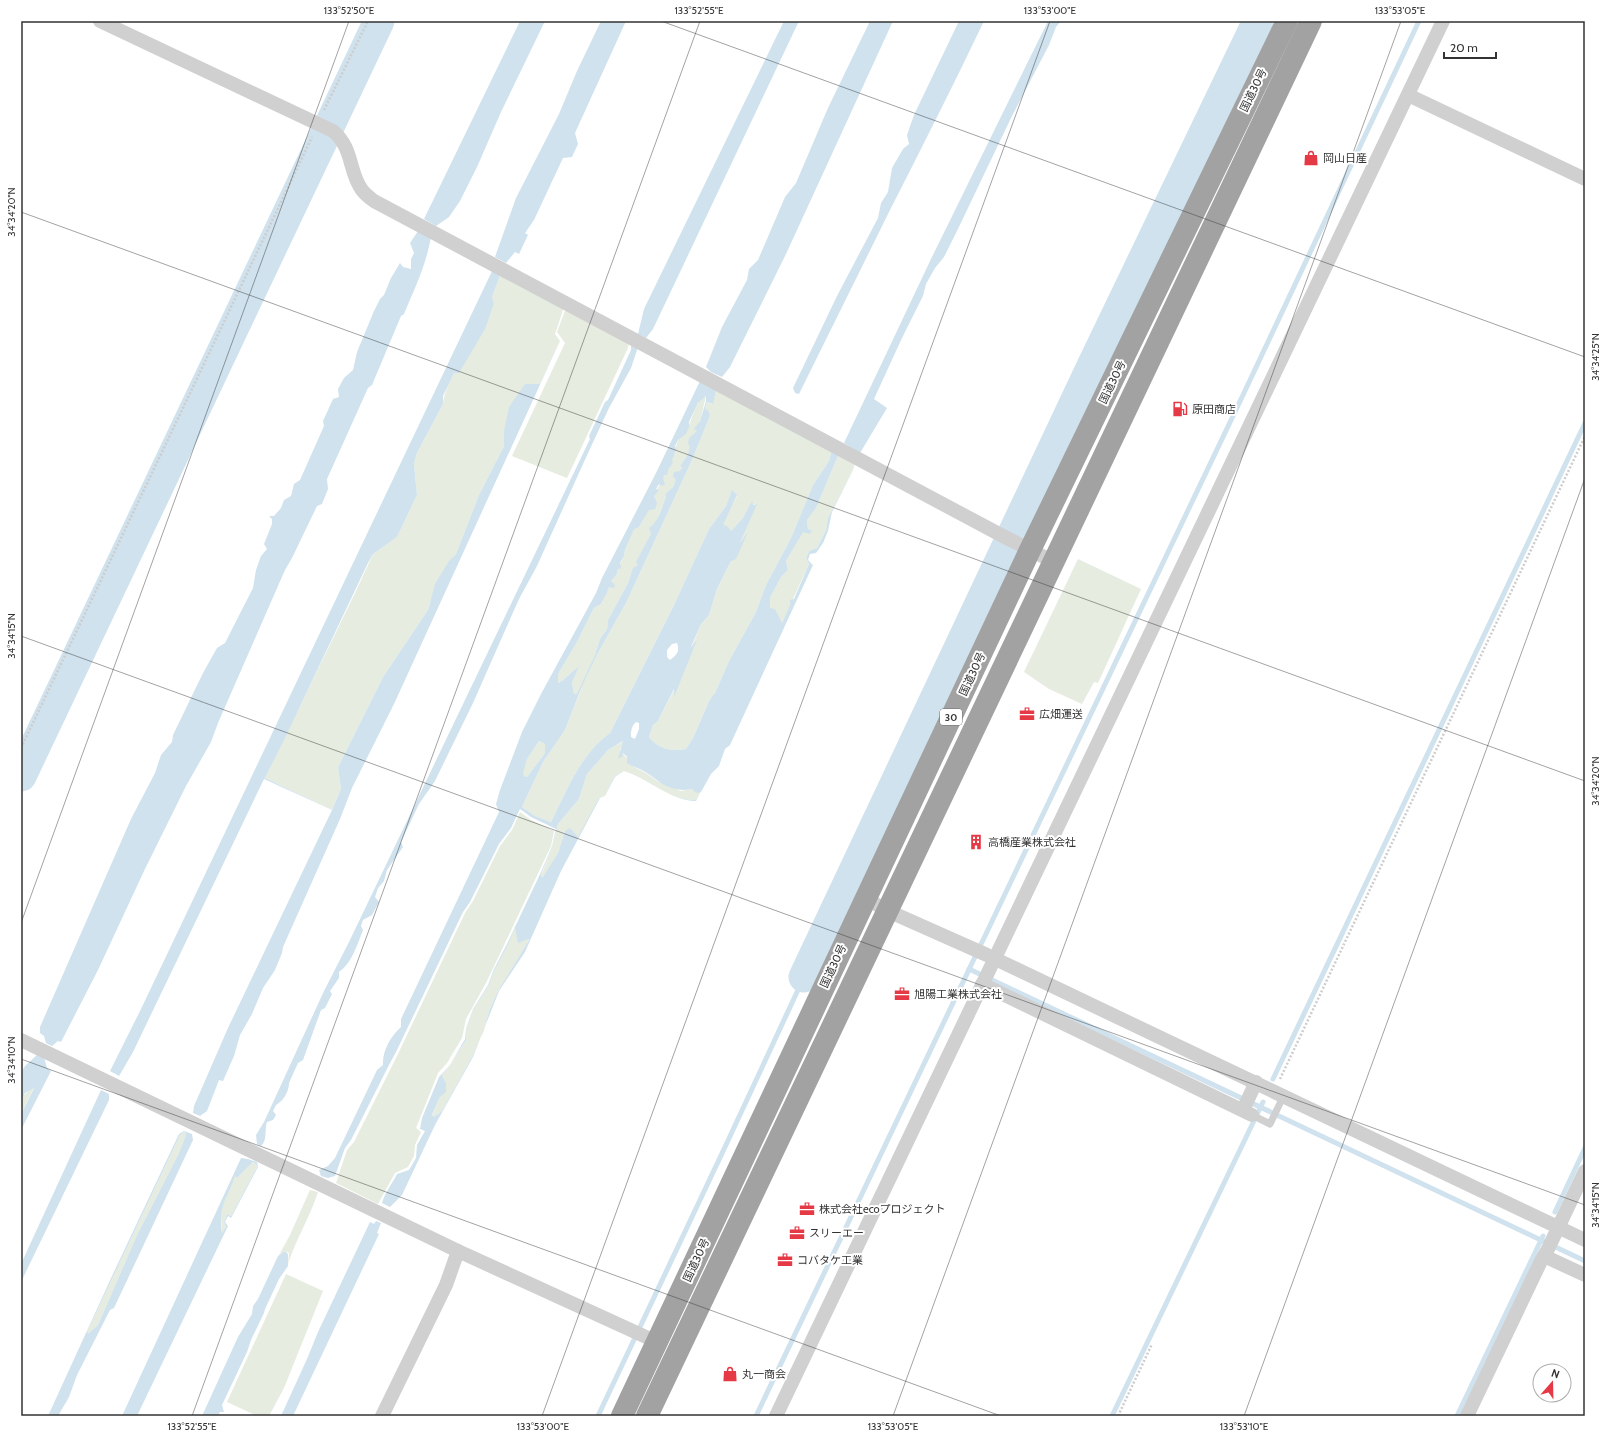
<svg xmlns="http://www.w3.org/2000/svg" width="1606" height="1437" viewBox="0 0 1606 1437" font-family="Cabin,'Noto Sans JP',sans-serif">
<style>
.green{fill:#e6ecdf}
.water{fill:#cfe2ee;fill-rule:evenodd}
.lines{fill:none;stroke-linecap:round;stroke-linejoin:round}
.stream{stroke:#cfe2ee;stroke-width:5}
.river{stroke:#cfe2ee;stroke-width:31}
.path{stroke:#cdcdcd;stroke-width:2.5;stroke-dasharray:2 2;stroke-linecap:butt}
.service{stroke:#d0d0d0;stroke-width:7}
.minor{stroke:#d0d0d0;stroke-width:14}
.trunk{stroke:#a2a2a2;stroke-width:22}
.ticks{fill:none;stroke:#333;stroke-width:1;stroke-opacity:0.45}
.labels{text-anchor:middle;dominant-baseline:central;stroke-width:4;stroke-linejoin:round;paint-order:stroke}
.shield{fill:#fff;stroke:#707070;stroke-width:1}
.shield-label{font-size:10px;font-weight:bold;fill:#333}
.street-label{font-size:11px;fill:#333;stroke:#fff}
.poi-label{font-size:11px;fill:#333;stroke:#fff;text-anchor:start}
.neatline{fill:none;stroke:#333;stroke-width:1.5}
.ticks-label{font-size:10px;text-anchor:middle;fill:#333}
</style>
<rect width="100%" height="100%" fill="#fff"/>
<g class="green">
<path d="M 501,273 L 564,307 L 555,334 L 560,341 L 540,384 L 525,384 L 504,431 L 504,446 L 479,495 L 456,554 C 443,567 432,593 428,610 L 383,677 L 338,767 L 341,789 L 332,810 L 265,778 L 356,591 L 373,554 L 397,537 L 417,495 L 414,464 L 417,453 L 443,404 C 444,382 481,326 494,303 L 492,297 Z"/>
<polygon points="566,308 629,342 628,348 567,478 512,456 565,343 557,332"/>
<path d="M 716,390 L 832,450 L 829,461 L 813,485 L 791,538 L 766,585 L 756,612 L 729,661 L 715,693 L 710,699 L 693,738 L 686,749 C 671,752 659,749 649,737 L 653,725 L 658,721 L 675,688 L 701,624 L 709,615 L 717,589 L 731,561 L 747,535 L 739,546 L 756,504 L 752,505 L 752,502 L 743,518 L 731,531 L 722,525 L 737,496 L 732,491 L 726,506 L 709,529 L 674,605 L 610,733 C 580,755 567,790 551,822 L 535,816 L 522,807 L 543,762 L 565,730 L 583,685 L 578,694 L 574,694 L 572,683 L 578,667 L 563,680 L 557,683 L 558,674 L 577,642 L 594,608 L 601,604 L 607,593 L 609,586 L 614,588 L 611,581 L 617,574 L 617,570 L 624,556 L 625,550 L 634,528 L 639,527 L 655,498 L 654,496 L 664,475 L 667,474 L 678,440 C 689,434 692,412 699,402 C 700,400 704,398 706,396 L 700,421 L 695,429 L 698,431 L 688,454 L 680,466 L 682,468 L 673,487 L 665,494 L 666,497 L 638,566 L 632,572 L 628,583 L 608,620 L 607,629 L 600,639 L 596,651 L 596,653 L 584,682 L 598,653 L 627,601 L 692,460 L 710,416 L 705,408 L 707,402 L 712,404 Z"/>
<polygon points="838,456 850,458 854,463 853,470 828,518 826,530 817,548 809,551 806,558 809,564 782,623 770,608 770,598 781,577 788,570 786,561 803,531 812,530 808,529 807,520 816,508"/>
<polygon points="1078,559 1141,589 1098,683 1094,682 1082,704 1049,689 1024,672"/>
<polygon points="539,741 545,744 545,753 527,777 524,776 522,773 527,759"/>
<path d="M 624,741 L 620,750 L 634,767 L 646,773 L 657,781 L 681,791 L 692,789 L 701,791 L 696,800 C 670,801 648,778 624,771 L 614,777 L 605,796 L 599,798 L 578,838 L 565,831 L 558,853 L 544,877 L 541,876 L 552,847 L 558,824 L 579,799 L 587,774 L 608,750 Z"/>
<polygon points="520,812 531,820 554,831 551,846 486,983 466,1019 462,1038 447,1063 438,1073 416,1128 421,1132 415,1145 414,1156 408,1167 395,1173 378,1204 336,1183 347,1150 354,1142 398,1054 465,913 473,901 500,846 512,830"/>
<polygon points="515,926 529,940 498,991 489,1011 484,1030 472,1057 442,1111 434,1117 432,1116 446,1083 442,1075 450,1065 466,1040 466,1029 473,1010 489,985 495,969 507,947"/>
<path d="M 34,1087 L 22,1113 L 21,1115 C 21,1100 21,1095 34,1087 Z"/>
<polygon points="184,1132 186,1133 186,1135 178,1155 137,1235 98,1325 89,1333 87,1332 180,1135"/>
<polygon points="253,1162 256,1164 257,1167 231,1216 227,1214 224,1222 226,1227 222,1234 221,1216 222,1207 235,1175 237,1178"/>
<path d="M 310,1190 L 318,1192 C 310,1217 296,1239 288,1264 L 289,1253 L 285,1251 L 279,1255 L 290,1235 Z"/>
<polygon points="286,1274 323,1291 284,1388 269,1416 257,1416 227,1402"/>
</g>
<g class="water">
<polygon points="520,21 545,21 501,112 477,167 460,201 449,217 436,226 424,219"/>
<polygon points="601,21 626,21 575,133 578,144 572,157 563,158 534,220 525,233 528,235 519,254 515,252 506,263 495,257 516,198 559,114 577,71"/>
<polygon points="784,21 799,21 681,270 653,329 646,338 638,334 644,309"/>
<polygon points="870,21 893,21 786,254 730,367 722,377 711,372 706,367 722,327 747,280 749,269 758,260 785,197 796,183 828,108"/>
<path d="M 959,21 L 984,21 C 954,84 922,147 891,208 L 799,394 L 795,393 L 793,388 L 837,296 L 878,218 L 881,203 L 888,192 L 892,168 L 903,149 L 909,144 L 907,135 L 914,115 Z"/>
<polygon points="1048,21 1061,21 1056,27 1049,45 1011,118 957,231 944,257 935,268 926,284 923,296 902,338 874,399 887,408 860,453 844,443 931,259"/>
<path d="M 418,231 L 431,237 C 426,265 415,288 404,314 L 401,316 L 372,385 L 368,388 L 327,479 L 328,489 L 322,504 L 317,506 L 292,558 L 285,570 L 218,723 L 211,742 L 186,786 L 144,871 L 98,970 L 61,1042 L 58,1041 L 52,1046 L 46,1043 L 44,1036 L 40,1033 L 40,1027 L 131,819 L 155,773 L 161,755 L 172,742 L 173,735 L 203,673 L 217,648 L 225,643 L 253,588 L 256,570 L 261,556 L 267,549 L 264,544 L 272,524 L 272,519 L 269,516 L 274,516 L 281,508 L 284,500 L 291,496 L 294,484 L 300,480 L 324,426 L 323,421 L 333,399 L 339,397 L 338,389 L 344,378 L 353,370 L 357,352 L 374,311 L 380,299 L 384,295 L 391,278 L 400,263 L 403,267 L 411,269 L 411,259 L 414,253 L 410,243 Z"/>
<path d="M 493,269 L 564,307 L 555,334 L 560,341 L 394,704 L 352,788 L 340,819 L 283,947 L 282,953 L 275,970 L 263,988 L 252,1014 L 240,1035 L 234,1056 L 223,1081 L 219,1080 L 207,1111 L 200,1116 L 193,1113 L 194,1106 L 228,1028 L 332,810 L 264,779 L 133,1052 L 119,1076 L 110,1071 L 141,1009 ZM 501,273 L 564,307 L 555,334 L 560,341 L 540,384 L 525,384 L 509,407 L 504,431 L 504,446 L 479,495 L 456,554 L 449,561 L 435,584 L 428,610 L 383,677 L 338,767 L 341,789 L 332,810 L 265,778 L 285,738 L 368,563 L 373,554 L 397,537 L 417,495 L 414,464 L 417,453 L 443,404 L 443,396 L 454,373 L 459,373 L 485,329 L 494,303 L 492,297 Z"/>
<path d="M 631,345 L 638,347 L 631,368 L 609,408 L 588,453 L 537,566 L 519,599 L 473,703 L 435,781 L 419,804 L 401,842 L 403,847 L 387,870 L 384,881 L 378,888 L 375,897 L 379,902 L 372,915 L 363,920 L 361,926 L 363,930 C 357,945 352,963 339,972 L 339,978 L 330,991 L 332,994 L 325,1008 L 321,1010 L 303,1060 L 298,1063 L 289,1083 C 289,1092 283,1101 276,1105 L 273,1111 L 276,1115 L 273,1120 L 267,1122 C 264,1130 268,1140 261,1146 L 257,1144 L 256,1135 L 264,1122 L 324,991 L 349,942 L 590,439 L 589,436 L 605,402 L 608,400 L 631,350 Z"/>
<path d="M 700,381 L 832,450 C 839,456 848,456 855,463 L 853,470 L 832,512 L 828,531 L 823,543 L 816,553 L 810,554 L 808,560 L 813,565 L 730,745 L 725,749 L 719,766 L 711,774 L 696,801 C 670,801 648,778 624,771 L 615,777 L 605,796 L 600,798 L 561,871 L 525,952 L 499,991 L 473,1057 L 435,1125 L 402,1195 L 390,1207 L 382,1203 C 385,1192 392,1184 397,1174 L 409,1170 L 416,1158 L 417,1145 L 425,1131 L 420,1129 L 422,1118 L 439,1077 L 450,1065 L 465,1039 L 466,1028 L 473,1009 L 488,985 L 494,969 L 506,946 L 541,872 L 552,846 L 556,829 L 531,817 L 520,809 L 511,828 L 499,844 L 470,902 L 463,912 L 396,1052 L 389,1065 L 351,1140 L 345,1148 L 335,1176 L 328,1178 L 321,1176 L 319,1170 L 328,1166 L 335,1158 L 377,1070 L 383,1065 C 382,1051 391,1036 401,1027 L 401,1019 L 499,812 L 496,804 L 500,790 L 522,732 L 541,694 L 596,593 L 602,578 L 656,473 ZM 716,390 L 832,450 L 829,461 L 813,485 L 791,538 L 766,585 L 756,612 L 729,661 L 715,693 L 710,699 L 693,738 L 686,749 C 671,752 659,749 649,737 L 653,725 L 658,721 L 674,689 L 674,697 L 697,640 L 691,647 L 701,624 L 709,615 L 717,589 L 731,561 L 736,559 L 748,532 L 740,543 L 757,504 L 753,505 L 752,501 L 743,518 L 731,531 L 727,526 L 723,525 L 737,495 L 732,490 L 726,506 L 709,529 L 674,605 L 610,733 C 580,755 567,790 551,822 L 535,816 L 522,807 L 543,762 L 565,730 L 583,684 L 598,653 L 627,601 L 692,460 L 710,416 L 709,412 L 705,408 L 707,402 L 713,404 ZM 706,396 L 706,401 L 700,421 L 694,429 L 697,431 L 689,438 L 688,444 L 690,446 L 688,454 L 680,466 L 682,468 L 680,471 L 674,472 L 673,476 L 676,480 L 673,487 L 665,494 L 666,497 C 662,506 658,523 649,528 L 651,534 L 636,562 L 638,565 L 633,568 L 628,583 L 608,620 L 607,629 L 600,639 L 596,651 L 596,653 L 577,694 L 574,694 L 572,683 L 579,666 L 563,680 L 558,683 L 558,674 L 577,642 L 594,608 L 601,604 L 607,593 L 609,587 L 614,588 L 615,585 L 611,581 L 617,574 L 617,570 L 621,568 L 620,563 L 624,556 L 625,550 L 634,529 L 639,527 L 649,510 L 655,509 L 657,503 L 654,496 L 659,490 L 656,489 L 659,484 L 662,486 L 665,484 L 663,479 L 664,475 L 667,475 L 669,468 L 671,466 L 673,462 L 672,460 L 676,449 L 675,446 L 678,440 L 686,434 L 689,427 L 689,422 L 698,403 ZM 838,456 L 850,458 L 854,463 L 853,470 L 828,518 L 826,530 L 817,548 L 809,551 L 806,558 L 809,564 L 794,599 L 790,600 L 790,605 L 782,623 L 775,609 L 770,608 L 770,598 L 781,577 L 788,570 L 786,561 L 803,532 L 810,534 L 812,530 L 808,529 L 807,520 L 816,508 ZM 677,643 C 680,651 677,655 670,660 L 667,657 L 667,650 L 672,644 ZM 636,722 L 639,723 L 639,729 L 635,739 L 631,737 C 631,731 631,727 636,722 ZM 539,741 L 545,744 L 545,753 L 527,777 L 524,776 L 523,773 L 527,759 ZM 623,741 L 618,759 L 622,757 L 623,753 L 627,757 L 627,763 C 633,767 641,769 647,773 C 662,784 673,793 692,789 L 696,793 L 701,792 L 696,800 C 670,801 648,778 624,771 L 614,777 L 605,796 L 599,798 L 578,837 L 570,828 L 565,831 L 558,853 L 543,877 L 541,876 L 542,872 L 552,847 L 558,824 L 579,799 L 587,774 L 608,750 ZM 515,927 L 518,943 L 528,939 L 529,940 L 498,991 L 489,1011 L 484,1030 L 472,1057 L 442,1111 L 434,1117 L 432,1115 L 440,1097 L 446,1092 L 446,1083 L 442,1075 L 450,1065 L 466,1040 L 466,1029 L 473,1010 L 489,985 L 495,969 L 507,947 Z"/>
<polygon points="38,1054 44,1057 47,1068 51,1071 21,1130 21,1115 34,1088 25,1093 21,1103 21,1073 25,1066"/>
<polygon points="101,1090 109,1094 109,1100 21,1282 21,1264"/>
<path d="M 184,1131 L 192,1134 L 193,1140 L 114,1308 L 110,1310 L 77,1375 L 69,1397 L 58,1416 L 48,1416 L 112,1276 L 179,1134 ZM 184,1132 L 186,1133 L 186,1135 L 178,1155 L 137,1235 L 98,1325 L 89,1333 L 87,1332 L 180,1135 Z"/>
<path d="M 241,1158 L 248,1159 L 257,1162 L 258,1167 L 231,1218 L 228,1216 L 225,1222 L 228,1226 L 137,1416 L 122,1416 ZM 253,1162 L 256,1164 L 257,1167 L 231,1216 L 227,1214 L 224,1222 L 226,1227 L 222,1233 C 218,1205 227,1200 235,1176 L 237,1178 Z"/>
<polygon points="376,1221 381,1223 377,1233 379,1234 293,1416 281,1416 307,1359 318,1332 370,1222 374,1224"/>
<polygon points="285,1251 288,1254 288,1266 279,1279 265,1309 264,1313 251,1340 247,1352 222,1405 224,1412 220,1412 218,1416 202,1416 238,1337 252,1314 253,1306 258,1299 278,1256"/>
</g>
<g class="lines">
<g class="stream">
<polyline points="969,969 1585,1261"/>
<polyline points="1273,1079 1585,423"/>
<polyline points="1555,1212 1585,1148"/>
<polyline points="598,1416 725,1147 804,977"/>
<polyline points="756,1416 1243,395 1419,21"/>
<polyline points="1112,1416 1263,1102"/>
<polyline points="1457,1416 1543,1236"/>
</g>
<g class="river">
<polyline points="21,776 379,21"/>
<polyline points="804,977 1092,366 1258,21"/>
</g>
<g class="path">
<polyline points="324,110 368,21"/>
<polyline points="21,748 312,137"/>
<polyline points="1280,1079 1585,436"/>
<polyline points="1118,1416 1152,1344"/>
</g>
<polyline class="service" points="1252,1115 1270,1124 1284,1095"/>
<g class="minor">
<path d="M 100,21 L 333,131 C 354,149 348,171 362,190 C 365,194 370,198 374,201 L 1001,535 L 1054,562"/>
<polyline points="1408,95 1585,179"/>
<polyline points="865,898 888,911 987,955 1585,1240"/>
<polyline points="982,984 1252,1115"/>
<polyline points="21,1040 458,1251 446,1285 382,1416"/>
<polyline points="1243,1110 1256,1082"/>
<polyline points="458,1251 657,1342"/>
<polyline points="1544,1256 1585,1275"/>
<polyline points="776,1416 1443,21"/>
<polyline points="1467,1416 1541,1261 1548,1249 1585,1171"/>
</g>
<g class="trunk">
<polyline points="622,1416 1030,550 1287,21"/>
<polyline points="647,1416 1311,21"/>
</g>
</g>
<path class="ticks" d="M 661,21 L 1585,357M 21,212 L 1585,781M 21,636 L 1585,1205M 21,923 L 349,21M 21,1059 L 1001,1416M 192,1416 L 700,21M 542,1416 L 1050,21M 893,1416 L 1401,21M 1244,1416 L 1585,478"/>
<defs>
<g id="shop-bare" transform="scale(1.2)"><path d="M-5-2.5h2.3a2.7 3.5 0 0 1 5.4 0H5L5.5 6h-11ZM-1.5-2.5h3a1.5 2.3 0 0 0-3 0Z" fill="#e63946" stroke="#fff" stroke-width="2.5" paint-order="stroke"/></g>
<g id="fuel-bare" transform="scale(1.2)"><path d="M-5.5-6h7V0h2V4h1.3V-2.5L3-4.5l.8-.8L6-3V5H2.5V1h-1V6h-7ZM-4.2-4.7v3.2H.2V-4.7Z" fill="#e63946" stroke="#fff" stroke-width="2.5" paint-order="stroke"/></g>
<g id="office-bare" transform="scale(1.2)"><path d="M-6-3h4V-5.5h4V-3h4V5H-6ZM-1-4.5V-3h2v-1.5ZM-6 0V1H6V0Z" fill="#e63946" stroke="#fff" stroke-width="2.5" paint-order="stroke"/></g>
<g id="building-bare" transform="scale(1.2)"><path d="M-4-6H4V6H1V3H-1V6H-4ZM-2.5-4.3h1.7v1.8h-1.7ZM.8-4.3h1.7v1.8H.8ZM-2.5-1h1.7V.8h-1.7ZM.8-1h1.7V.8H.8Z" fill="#e63946" stroke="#fff" stroke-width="2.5" paint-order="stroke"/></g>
</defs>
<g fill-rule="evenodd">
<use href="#shop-bare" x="1311" y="158"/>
<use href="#fuel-bare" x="1180" y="409"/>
<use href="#office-bare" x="1027" y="714"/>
<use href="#building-bare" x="976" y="842"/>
<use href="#office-bare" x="902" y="994"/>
<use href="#office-bare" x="807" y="1209"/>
<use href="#office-bare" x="797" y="1233"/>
<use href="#office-bare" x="785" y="1260"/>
<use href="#shop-bare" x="730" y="1374"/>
</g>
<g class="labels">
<rect class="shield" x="940" y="709" width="22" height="16" rx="3"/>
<g class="shield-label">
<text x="951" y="717">30</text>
</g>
<g class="street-label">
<text transform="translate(1253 90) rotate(-64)">国道30号</text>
<text transform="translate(1112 382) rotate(-64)">国道30号</text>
<text transform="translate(972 674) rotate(-65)">国道30号</text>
<text transform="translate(833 966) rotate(-65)">国道30号</text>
<text transform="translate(696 1260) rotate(-65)">国道30号</text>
</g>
<g class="poi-label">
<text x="1323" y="158">岡山日産</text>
<text x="1192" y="409">原田商店</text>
<text x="1039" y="714">広畑運送</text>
<text x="988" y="842">高橋産業株式会社</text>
<text x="914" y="994">旭陽工業株式会社</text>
<text x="819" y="1209">株式会社ecoプロジェクト</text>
<text x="809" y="1233">スリーエー</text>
<text x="797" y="1260">コバタケ工業</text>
<text x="742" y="1374">丸一商会</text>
</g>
</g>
<rect width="1606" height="1437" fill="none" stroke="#ffffff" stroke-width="44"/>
<g transform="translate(1552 1383) rotate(20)"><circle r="19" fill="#ffffff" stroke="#adadad"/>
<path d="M0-3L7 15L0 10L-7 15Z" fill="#e63946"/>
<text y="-6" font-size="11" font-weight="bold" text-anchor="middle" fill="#333333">N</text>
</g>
<path d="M1444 52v6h52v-6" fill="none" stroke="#333333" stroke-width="2"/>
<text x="1450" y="52" font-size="12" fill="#333333" stroke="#ffffff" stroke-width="3" paint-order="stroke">20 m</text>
<rect x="22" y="22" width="1562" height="1393" class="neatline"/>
<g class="ticks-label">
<text x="349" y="14">133°52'50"E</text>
<text x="699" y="14">133°52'55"E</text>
<text x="1050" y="14">133°53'00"E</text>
<text x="1400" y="14">133°53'05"E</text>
<text transform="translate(11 212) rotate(-90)" y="4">34°34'20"N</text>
<text transform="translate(1595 357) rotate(-90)" y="4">34°34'25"N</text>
<text transform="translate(11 636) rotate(-90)" y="4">34°34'15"N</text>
<text transform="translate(1595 781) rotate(-90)" y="4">34°34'20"N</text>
<text transform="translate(11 1060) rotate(-90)" y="4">34°34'10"N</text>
<text transform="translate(1595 1205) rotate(-90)" y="4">34°34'15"N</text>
<text x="192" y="1430">133°52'55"E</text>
<text x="543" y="1430">133°53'00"E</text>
<text x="893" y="1430">133°53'05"E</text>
<text x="1244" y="1430">133°53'10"E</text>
</g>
</svg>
